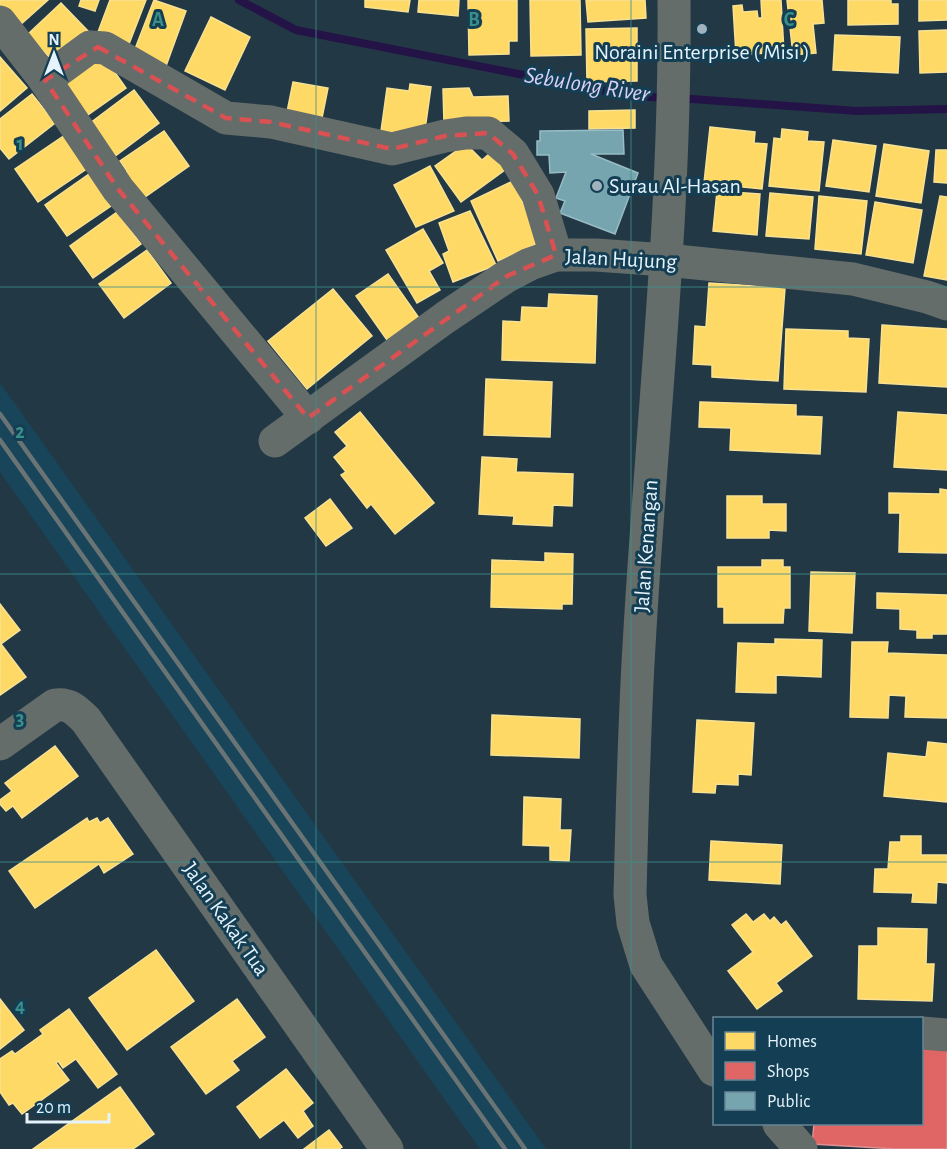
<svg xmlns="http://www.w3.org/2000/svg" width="947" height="1149" viewBox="0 0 947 1149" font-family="'Alegreya Sans',sans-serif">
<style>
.built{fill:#19455b}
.homes{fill:#ffd966;stroke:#f7e193;stroke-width:1.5}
.shops{fill:#e06666;stroke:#e19093;stroke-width:1.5}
.public{fill:#76a5af;stroke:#97bcc6;stroke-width:1.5}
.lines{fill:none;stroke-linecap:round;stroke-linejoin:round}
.stream{stroke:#241346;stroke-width:8}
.minor{stroke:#656d6a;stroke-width:33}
.rail{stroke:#6b7475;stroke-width:4.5}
.marked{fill:none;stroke:#d95152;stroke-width:4.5;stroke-dasharray:12 8;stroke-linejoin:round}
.grid{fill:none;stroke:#3a8f8a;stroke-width:1.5;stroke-opacity:0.55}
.poi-dot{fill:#a0b2bc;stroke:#143e53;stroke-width:2}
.labels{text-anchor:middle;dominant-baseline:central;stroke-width:6;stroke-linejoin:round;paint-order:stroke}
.poi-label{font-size:22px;fill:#e4f3fc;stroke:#143e53}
.street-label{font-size:22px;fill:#e4f3fc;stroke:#143e53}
.water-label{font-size:24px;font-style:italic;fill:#d8d0f5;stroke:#143e53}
.grid-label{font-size:20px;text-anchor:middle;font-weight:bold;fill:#3a8f8a;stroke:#143e53;stroke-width:6;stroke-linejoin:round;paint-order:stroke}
</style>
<rect width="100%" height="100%" fill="#223945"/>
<polygon class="built" points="0,383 546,1149 480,1149 0,472"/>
<g class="homes">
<polygon points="0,0 48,0 19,26 0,6"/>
<polygon points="81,0 99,0 95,11 79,6"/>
<polygon points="110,0 146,0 129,44 98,32"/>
<polygon points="154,0 186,11 166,66 133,54"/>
<polygon points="365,0 410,0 408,12 365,7"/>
<polygon points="419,0 459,0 458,16 418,12"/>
<polygon points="468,0 517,0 517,41 509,41 509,54 469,55"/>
<polygon points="530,0 580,0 581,55 531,56"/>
<polygon points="586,0 645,0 646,18 588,22"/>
<polygon points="761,0 781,0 784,52 736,55 733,6 742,5 743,12 757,11 758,18 762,18"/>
<polygon points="787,0 822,0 824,23 813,24 816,53 793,55"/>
<polygon points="848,0 891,0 891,4 898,4 898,24 848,25"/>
<polygon points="919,0 947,0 947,20 919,21"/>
<polygon points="61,3 88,31 55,63 27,35"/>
<polygon points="211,17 250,37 225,90 185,71"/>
<polygon points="637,28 637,81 587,82 586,29"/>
<polygon points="947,30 947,72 920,73 919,31"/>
<polygon points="835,35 900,37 898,73 833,70"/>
<polygon points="102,54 126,88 85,117 61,82"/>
<polygon points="0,57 27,88 0,111"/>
<polygon points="293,82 328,88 321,123 286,117"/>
<polygon points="410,84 431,87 424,137 381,131 387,88 409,91"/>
<polygon points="469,88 473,97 508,96 509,121 444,123 443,89"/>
<polygon points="134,90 159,123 114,157 89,124"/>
<polygon points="32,94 55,123 9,159 0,148 0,119"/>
<polygon points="635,110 635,128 589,129 589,111"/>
<polygon points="710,127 755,132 754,143 767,144 762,189 704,183"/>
<polygon points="782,129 808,132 807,141 824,142 819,191 769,186 774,138 781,139"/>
<polygon points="164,131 189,166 138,202 120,176 127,171 120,161"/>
<polygon points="65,135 88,168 38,202 15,169"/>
<polygon points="833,140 876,146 869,192 826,186"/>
<polygon points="466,144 482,160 495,149 509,167 461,202 435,166"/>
<polygon points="884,144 929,151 921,203 876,196"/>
<polygon points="936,150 947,150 947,183 934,182"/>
<polygon points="430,166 454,211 416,227 394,185"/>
<polygon points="89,174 111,206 67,236 45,205"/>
<polygon points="513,181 541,242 498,261 471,201"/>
<polygon points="717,191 760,194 757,235 713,231"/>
<polygon points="770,193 813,197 809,239 766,236"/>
<polygon points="819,196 867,201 861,254 815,249"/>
<polygon points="940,196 947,197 947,280 924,276"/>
<polygon points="875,202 922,210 913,263 866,255"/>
<polygon points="470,211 496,265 453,282 443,254 449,251 439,223"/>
<polygon points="117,212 141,244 93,278 70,246"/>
<polygon points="423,229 443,263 429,271 440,290 417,303 386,250"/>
<polygon points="147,250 171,283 124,318 99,284"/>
<polygon points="388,274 419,318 387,340 356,296"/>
<polygon points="709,283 785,288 778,381 712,377 712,365 693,364 695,326 706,327"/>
<polygon points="333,289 372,336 307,389 268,341"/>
<polygon points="549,294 597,296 595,363 502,360 503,321 521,322 522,307 548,308"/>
<polygon points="882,325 947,329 947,387 879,383"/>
<polygon points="786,329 848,331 848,338 869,339 866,392 784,389"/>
<polygon points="486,379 552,382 550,437 484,435"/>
<polygon points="700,402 796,405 796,416 822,417 820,454 730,450 731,428 699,427"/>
<polygon points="360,412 434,503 395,534 371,504 367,508 341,475 346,472 334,457 347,446 335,432"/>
<polygon points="898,412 947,415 947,470 894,467"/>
<polygon points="482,457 517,459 516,472 573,474 572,506 553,505 552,526 513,524 514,516 479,514"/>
<polygon points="940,489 947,490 947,553 899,552 900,513 889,513 889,493 940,494"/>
<polygon points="727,496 762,496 762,504 786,504 786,531 769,530 769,538 727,538"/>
<polygon points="330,499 352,528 326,546 305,518"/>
<polygon points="545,553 573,554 572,604 562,604 562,609 491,607 492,560 545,562"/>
<polygon points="762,560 783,560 783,567 790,567 790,608 784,608 783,623 724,623 724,607 718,607 718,567 762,567"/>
<polygon points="811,572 855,573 852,633 809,631"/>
<polygon points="877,593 947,595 947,634 932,634 932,638 917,638 917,630 900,629 900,609 877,608"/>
<polygon points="0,604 20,630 1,644 26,677 0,695"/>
<polygon points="775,639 822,640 821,677 776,675 776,693 736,692 738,643 775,644"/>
<polygon points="852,642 888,642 887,653 947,655 947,718 905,717 906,696 889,695 888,718 850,717"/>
<polygon points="492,715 580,719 579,758 491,755"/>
<polygon points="697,720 754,723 751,775 738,774 738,785 716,784 715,793 693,792"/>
<polygon points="928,742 947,744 947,802 884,796 888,753 926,757"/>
<polygon points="55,746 78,776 22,818 13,806 6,811 0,804 0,800 12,791 5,783"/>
<polygon points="524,797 561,799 560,830 571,830 569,861 550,860 550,846 523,845"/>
<polygon points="87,818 89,822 97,818 100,823 108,818 133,854 104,873 99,864 35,908 9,871"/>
<polygon points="901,836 921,836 921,855 947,855 947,883 937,882 936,903 912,902 913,893 874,892 875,869 888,869 890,842 901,842"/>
<polygon points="711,841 782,845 780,884 709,880"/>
<polygon points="746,914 753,922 764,914 770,921 774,917 781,925 786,921 812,956 776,983 782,991 757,1009 728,971 753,952 732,925"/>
<polygon points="878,928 927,929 926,964 934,964 932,1001 858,999 859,946 878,946"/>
<polygon points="156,950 194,1001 127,1050 89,998"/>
<polygon points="0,999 24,1030 0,1049"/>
<polygon points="237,999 265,1037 232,1061 239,1070 206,1094 171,1047"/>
<polygon points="69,1009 117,1074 98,1088 76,1059 63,1068 58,1061 56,1063 69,1080 22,1114 13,1103 9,1105 0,1092 0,1059 12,1051 15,1054 43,1034 40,1030"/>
<polygon points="286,1069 313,1103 303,1111 313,1126 298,1138 284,1120 260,1138 237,1107"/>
<polygon points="120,1087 154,1134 133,1149 33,1149"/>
<polygon points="329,1130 342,1147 339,1149 304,1149"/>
</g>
<polygon class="shops" points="922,1044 947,1045 947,1149 896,1149 812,1144 814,1124 922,1124"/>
<polygon class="public" points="623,130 624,154 591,154 638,173 615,234 560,213 565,201 556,198 566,172 550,173 549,155 537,155 537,141 540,141 540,131"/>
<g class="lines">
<g class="stream">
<polyline points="239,0 296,30 625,95 665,98"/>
<polyline points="678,98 857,111 947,109"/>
</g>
<g class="minor">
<path d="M 674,0 C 676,216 651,431 639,646 C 634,729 632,812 630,895 L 633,923 L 646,965 L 714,1070"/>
<polyline points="0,22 45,80 118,189 308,418"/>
<polyline points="45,80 90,47 105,48 226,118 271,122 392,149 445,136 466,133 488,133 513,154 538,195 556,255"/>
<polyline points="275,441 446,317 507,276 530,264 556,255 596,255 666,260 853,279 927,297 947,304"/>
<path d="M 0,744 L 55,705 C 69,703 76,710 86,720 L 387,1149"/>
<polyline points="922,1033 947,1035"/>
<polyline points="779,1124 801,1149"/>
</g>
<g class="rail">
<polyline points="0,414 525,1149"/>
<polyline points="0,440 505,1149"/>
</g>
</g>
<path class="marked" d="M 98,47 L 226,118 L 271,122 L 392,149 L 445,136 L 488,133 L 513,154 L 538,195 L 556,255 L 507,276 L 308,418 L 118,189 L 45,80 Z"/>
<path class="grid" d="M 316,0 L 316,1149M 631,0 L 631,1149M 0,287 L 947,287M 0,574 L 947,574M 0,862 L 947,862"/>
<g class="poi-dot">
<circle cx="702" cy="29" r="6"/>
<circle cx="597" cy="186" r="6"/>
</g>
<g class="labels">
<g class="poi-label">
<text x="702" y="52">Noraini Enterprise ( Misi )</text>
<text x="609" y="186" text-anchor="start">Surau Al-Hasan</text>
</g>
<g class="street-label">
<text transform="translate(621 259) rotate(3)">Jalan Hujung</text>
<text transform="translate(646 546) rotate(-86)">Jalan Kenangan</text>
<text transform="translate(226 919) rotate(55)">Jalan Kakak Tua</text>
</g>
<g class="water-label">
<text transform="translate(587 85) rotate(9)">Sebulong River</text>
</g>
</g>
<g class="grid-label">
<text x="158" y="26">A</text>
<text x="474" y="26">B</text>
<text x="789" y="26">C</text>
<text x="20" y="150">1</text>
<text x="20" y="438">2</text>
<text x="20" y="725">3</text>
<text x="20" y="1012">4</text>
</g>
<rect x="713" y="1017" width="210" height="108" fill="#143e53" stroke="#678697" stroke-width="1.5"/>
<rect x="725" y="1032" width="30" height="18" fill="#ffd966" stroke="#678697" stroke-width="1.5"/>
<text x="767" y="1047" font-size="18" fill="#e4f3fc">Homes</text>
<rect x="725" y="1062" width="30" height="18" fill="#e06666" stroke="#678697" stroke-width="1.5"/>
<text x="767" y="1077" font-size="18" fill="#e4f3fc">Shops</text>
<rect x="725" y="1092" width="30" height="18" fill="#76a5af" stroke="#678697" stroke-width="1.5"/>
<text x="767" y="1107" font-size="18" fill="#e4f3fc">Public</text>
<g transform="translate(54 54)" stroke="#143e53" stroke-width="4.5" paint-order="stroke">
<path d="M0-4.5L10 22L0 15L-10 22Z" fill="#e4f3fc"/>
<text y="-9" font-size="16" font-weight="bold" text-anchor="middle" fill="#e4f3fc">N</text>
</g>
<path d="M27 1113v9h82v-9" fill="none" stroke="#e4f3fc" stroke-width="3"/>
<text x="36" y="1113" font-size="18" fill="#e4f3fc" stroke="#143e53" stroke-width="4.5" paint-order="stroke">20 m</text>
</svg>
